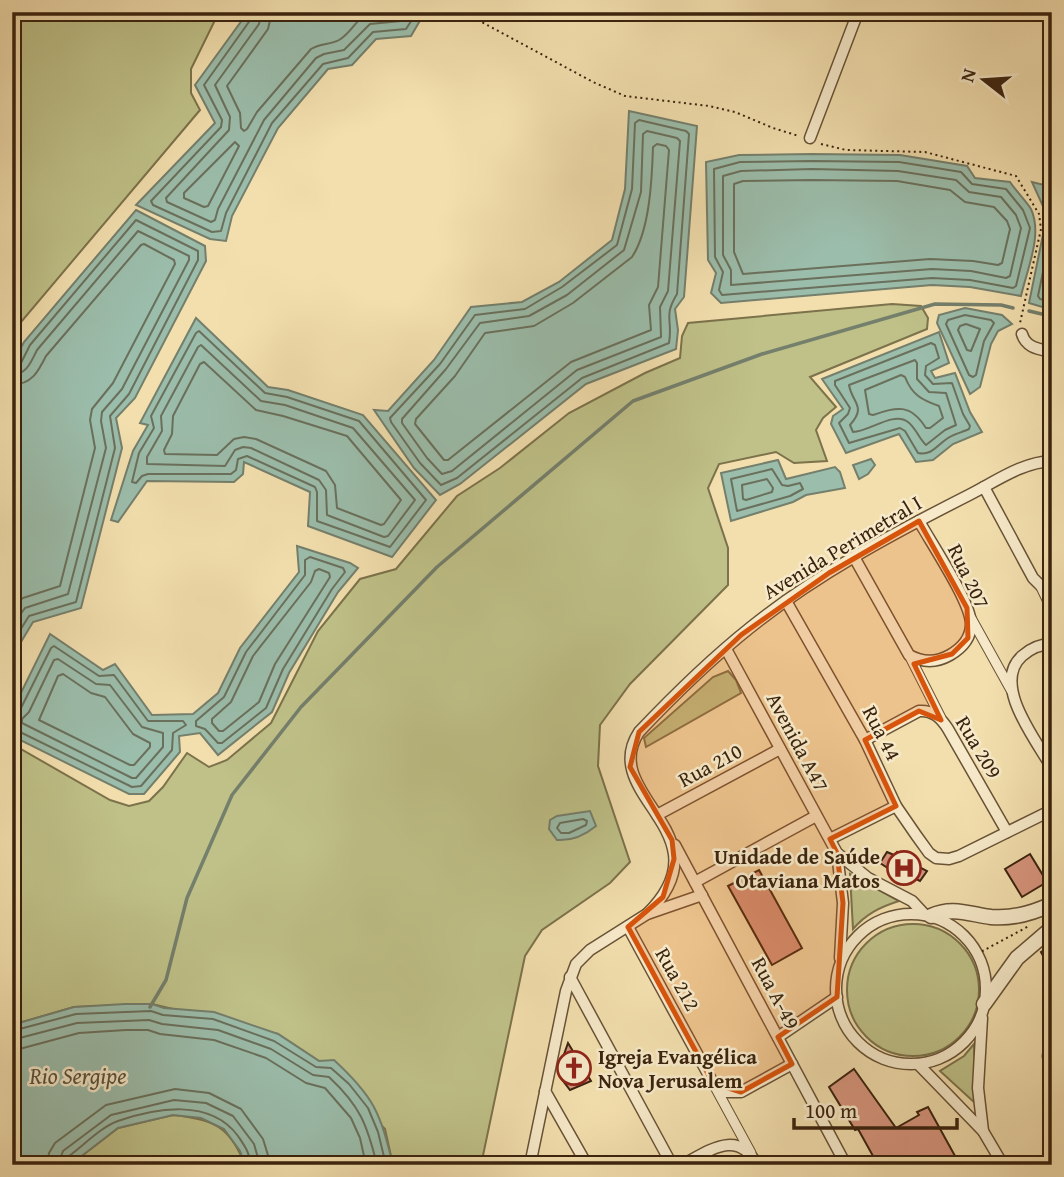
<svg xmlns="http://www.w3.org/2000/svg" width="1064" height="1177" viewBox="0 0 1064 1177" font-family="'Gentium Book Plus',serif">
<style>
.green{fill:#bfc188;stroke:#7c724b;stroke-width:2}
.water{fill:#9bbdab;stroke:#747f6c;stroke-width:2}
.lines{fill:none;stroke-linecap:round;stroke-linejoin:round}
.shore{stroke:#6a705c;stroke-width:2}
.stream{stroke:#747f6c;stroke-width:3.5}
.building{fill:#d7957e;stroke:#3a230e;stroke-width:2}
.pedestrian-casing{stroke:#685236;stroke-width:11}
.minor-casing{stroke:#685236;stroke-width:13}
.tertiary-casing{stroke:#685236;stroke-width:17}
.path{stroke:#3a230e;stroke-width:2;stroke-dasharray:2 3.5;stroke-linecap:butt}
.pedestrian{stroke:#f7eaca;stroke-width:9}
.minor{stroke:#f7eaca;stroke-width:10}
.tertiary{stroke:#f7eaca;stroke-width:14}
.marked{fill:#d7540c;fill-opacity:0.2;stroke:#d7540c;stroke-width:5;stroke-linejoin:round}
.labels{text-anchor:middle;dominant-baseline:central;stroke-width:5;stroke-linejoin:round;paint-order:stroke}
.street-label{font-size:21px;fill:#3a230e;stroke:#f7eaca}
.poi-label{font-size:21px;font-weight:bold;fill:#3a230e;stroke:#f7eaca;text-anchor:end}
.water-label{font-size:23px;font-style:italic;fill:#57513d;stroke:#f7eaca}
</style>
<rect width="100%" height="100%" fill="#f3dfae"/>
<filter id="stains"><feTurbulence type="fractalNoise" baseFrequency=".00286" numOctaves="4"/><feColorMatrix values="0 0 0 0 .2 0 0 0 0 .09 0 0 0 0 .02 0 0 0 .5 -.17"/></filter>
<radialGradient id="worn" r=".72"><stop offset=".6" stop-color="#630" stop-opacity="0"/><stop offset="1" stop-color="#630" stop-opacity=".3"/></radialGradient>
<g class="green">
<polygon points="12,12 219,12 191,69 191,93 200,110 21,322 12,339"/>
<polygon points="892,304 921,306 928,318 927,329 810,377 836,407 823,418 816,430 827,461 794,463 776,452 719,464 708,488 728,548 728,585 630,684 600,725 598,766 630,862 610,883 542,930 525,956 481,1165 393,1165 385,1129 319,1061 278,1034 152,1004 74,1007 12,1025 12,744 110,800 129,806 149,801 163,787 187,753 209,767 227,760 271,723 318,631 360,579 396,569 457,496 500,468 569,413 645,373 680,358 682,336 688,323"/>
<polygon points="728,671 736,680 741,693 646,747 644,738 713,677"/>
<path d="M 850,874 L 899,901 C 880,907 866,914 853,929 Z"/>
<circle cx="913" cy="990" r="66"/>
<polygon points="974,1044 976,1104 940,1071 964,1056"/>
<path d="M 173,1115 C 213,1119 230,1126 245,1165 L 70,1165 L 118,1128 Z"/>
</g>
<g class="water">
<polygon points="248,12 425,12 411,36 376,39 352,65 328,69 278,128 232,216 226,241 210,239 136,205 215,123 195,85"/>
<polygon points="629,111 697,126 684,297 675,309 678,330 676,349 586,384 460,484 440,495 414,468 374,410 388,411 434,360 471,307 522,302 559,282 612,240 625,189"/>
<path d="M 812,154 L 900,155 L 967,166 L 975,178 L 1010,182 C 1016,191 1027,202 1031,209 C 1043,235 1027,269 1021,296 L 970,287 L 932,285 L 721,303 L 711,293 L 716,273 L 708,260 L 706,162 L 739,155 Z"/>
<polygon points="1032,182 1052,187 1052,308 1049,309 1029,303 1047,215"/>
<polygon points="136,210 205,246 206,261 135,398 116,418 122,448 81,608 33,622 12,657 12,364 24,342"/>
<polygon points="965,308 1002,315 1012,324 998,331 991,344 980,387 970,394 937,323 939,315"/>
<polygon points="196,318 268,387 288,390 363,415 436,500 392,557 308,526 310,492 244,462 243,474 234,482 147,481 118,522 111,520 133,451 148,425 140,423"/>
<polygon points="939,332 949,363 931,371 935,378 955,373 970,412 982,432 953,444 933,460 916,462 899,434 846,453 831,424 833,416 843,409 822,379"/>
<polygon points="871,459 875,465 868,474 859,479 853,465"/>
<polygon points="778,460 786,479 835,467 840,472 845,488 806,495 793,502 731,521 721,473"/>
<polygon points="297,546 350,563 358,568 338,592 289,673 272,712 218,755 200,733 179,736 180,752 144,794 129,794 12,736 12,711 50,634 103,670 115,664 152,715 193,714 218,693 240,648 299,572"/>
<path d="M 590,811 L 596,826 C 584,836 572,841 557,840 L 549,829 L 550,820 L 557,816 Z"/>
<path d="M 125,1004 L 152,1004 L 164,1008 L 214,1012 L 278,1034 L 319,1061 L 334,1060 C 374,1097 380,1112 393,1165 L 245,1165 L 240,1151 L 224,1129 L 201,1118 L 173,1115 L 118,1128 L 70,1165 L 12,1165 L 12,1025 L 74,1007 Z"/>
</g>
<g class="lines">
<g class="shore">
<polyline points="253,12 251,19 204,85 222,120 221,127 151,201 153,205 212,232 221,231 226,213 272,123 323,64 348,58 373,32 406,29 417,12"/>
<polyline points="261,12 259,24 215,85 230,117 229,130 166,198 167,202 211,222 215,220 218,209 264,120 316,58 324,54 344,50 370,24 401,21 407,12"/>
<path d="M 272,12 L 268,29 L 227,86 L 240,113 L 241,128 L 244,131 L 247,129 L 257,112 L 311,49 C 320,43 330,45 339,40 C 354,31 356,15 376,12"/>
<path d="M 639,120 L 686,131 L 689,134 L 677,294 C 663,317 673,319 669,343 L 582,378 L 457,478 L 441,485 L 420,463 L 391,422 L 390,418 L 440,364 L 475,315 L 525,309 L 562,287 L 617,245 L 632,189 L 635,123 Z"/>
<polygon points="647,131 677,138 680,141 668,291 660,307 661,337 577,370 452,471 442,474 427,458 402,423 402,419 446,369 480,323 529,316 567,295 624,250 641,192 643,134"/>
<polygon points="235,142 239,146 208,206 204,207 184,198 184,193"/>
<path d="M 657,144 L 666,146 L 669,150 L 658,287 L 649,305 L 651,330 L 571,362 L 448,460 L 444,460 L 415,424 L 416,419 L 455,376 L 485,333 L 534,326 L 573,303 L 632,257 C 650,230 652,178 653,147 Z"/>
<polygon points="812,161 899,162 961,172 972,184 1006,189 1023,210 1030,228 1016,286 1013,288 970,280 932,278 722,295 719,290 723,272 715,257 714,169 740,162"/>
<polygon points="812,169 898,171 956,180 969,192 1001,197 1016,215 1021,228 1010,276 1006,278 971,271 932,269 731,285 731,270 723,255 723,176 741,171"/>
<polygon points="812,180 897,181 950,190 965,202 994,207 1007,221 1010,229 1002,263 998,265 973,261 930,259 743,274 734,252 734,184 743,181"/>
<polyline points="1052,229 1038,296 1040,299 1052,302"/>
<polygon points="965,315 991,320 994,323 984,341 976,375 973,377 969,375 946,324 948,320"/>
<polygon points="966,324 980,329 971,351 967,350 958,330 960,326"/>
<polygon points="199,331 265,393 287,397 359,421 426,500 390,547 317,521 317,492 315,487 247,456 238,459 236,470 231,474 148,474 142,476 136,483 132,482 139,453 154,428 151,416 196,333"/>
<path d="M 931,343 L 935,345 L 939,358 L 926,366 L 925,375 L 933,384 L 952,383 L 963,414 L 970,426 L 969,429 C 963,432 954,434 948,438 C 937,445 932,456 918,453 L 905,431 L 900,428 L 849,443 L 839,423 L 848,414 L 850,408 L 835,385 L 835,381 Z"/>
<polygon points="201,345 261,401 285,405 353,428 415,500 388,536 384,537 327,515 326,490 319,480 251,448 243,447 235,450 225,466 147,464 147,457 162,431 161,416 198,347"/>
<path d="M 915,360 L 917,363 L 917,379 L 929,392 L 946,393 L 956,425 L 945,430 L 926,445 C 919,439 916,428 908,422 C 893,411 869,432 853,432 L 850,425 C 867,406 852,403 849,385 Z"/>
<polygon points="204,362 256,410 283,416 347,436 401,500 384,524 381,525 337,508 335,485 326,471 256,439 244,437 234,439 217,455 165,454 164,450 172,434 173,416 200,364"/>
<polyline points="12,366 21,363 30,345 136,220 198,251 198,260 129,394 110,416 115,448 76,602 29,616 12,643"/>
<path d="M 12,375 C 27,374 31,362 37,350 L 138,231 L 189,256 L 189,260 L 122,389 L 102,412 L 101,421 L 106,448 L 68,594 L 25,608 L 12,626"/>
<path d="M 901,375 L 905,377 C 912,395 922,400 939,406 L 943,418 L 930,428 L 926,428 C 910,403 897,407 873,415 L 869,414 L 865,390 Z"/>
<path d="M 12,385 C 32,384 38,372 46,356 L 141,245 L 144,244 L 174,260 L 175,264 L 113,383 L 92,409 L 90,420 L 95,448 L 60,586 L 23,598 L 12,606"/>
<polygon points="772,469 782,485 788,486 800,483 803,489 790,496 737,511 731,479"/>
<polygon points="767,479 773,488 772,492 746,500 743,499 742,485"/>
<polygon points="310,557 343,568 345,572 332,589 283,669 266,708 222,743 218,743 205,729 196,726 196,721 224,697 246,652 305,575 305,560"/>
<polygon points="319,569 329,573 330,577 275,664 259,702 223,731 219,731 212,723 212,719 231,702 253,656 311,582 315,571"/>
<polygon points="58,659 96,684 110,685 142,727 163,733 163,747 136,778 132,778 22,723 22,719 29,712 54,660"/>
<polygon points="63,674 91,693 105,697 133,734 150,743 150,747 134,765 130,765 39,720 58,676"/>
<polyline points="12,712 21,708 51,648 54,646 99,676 114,675 148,721 183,721 186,725 173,733 172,750 141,786 132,787 18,731 12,730"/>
<polygon points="583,819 587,821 586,825 569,833 561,833 557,828 560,823"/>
<polyline points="12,1031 76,1014 151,1011 163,1015 213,1019 274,1041 316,1067 331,1068 349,1084 368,1108 378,1132 386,1165"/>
<path d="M 12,1040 L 77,1023 L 149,1020 L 162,1024 L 218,1030 L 271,1049 L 313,1075 L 329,1077 C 360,1106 367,1124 377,1165"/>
<polyline points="12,1051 79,1033 126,1030 148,1030 160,1034 214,1040 266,1058 306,1083 325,1088 351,1118 360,1138 366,1165"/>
<polyline points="47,1165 49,1153 55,1143 106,1105 175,1089 209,1093 241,1109 263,1139 271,1165"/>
<polyline points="58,1165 63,1151 111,1115 174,1100 206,1103 233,1116 254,1144 260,1165"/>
<path d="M 66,1165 L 69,1156 C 84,1145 101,1127 118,1121 C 156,1108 210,1098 238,1136 C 244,1145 250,1153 251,1165"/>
</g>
<g class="stream">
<polyline points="1029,311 1046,315 1052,314"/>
<polyline points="150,1007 166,980 187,898 232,795 301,707 437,567 633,401 762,354 935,304 1001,305 1013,308"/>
</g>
</g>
<g class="building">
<polygon points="887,852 894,855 897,852 902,858 927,871 920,881 914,878 911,883 880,863"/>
<polygon points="1030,854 1047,882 1022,897 1005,869"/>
<polygon points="759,870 802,948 772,965 728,886"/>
<polygon points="1052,945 1052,972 1041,952"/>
<polygon points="568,1043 591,1081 570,1090 560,1077 566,1076 562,1060"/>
<polygon points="854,1069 896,1128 919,1115 917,1112 928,1107 960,1165 878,1165 858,1129 855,1130 829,1087"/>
</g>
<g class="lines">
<g class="pedestrian-casing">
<g id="pedestrian">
<polyline points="1040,585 1052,610"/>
<polyline points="971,618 1011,690"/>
<polyline points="909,655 941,718"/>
<polyline points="714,1085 751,1153"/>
</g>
</g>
<g class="minor-casing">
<g id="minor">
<polyline points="810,138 858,12"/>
<path d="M 1022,334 C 1026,348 1039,349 1052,352"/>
<polyline points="984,487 1033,578 1040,585 1052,590"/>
<path d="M 854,557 L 909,655 C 923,663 936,663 950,655 C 962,648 971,638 971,624 C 971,602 931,543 919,521"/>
<polyline points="786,601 865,740 896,806 916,835 929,853 936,858 949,859 959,856 1052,810"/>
<path d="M 1052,644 C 1040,644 1031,648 1022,656 C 991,684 1036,740 1052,768"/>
<polyline points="726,649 837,853 868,878 912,901 925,915"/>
<path d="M 865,740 L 919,711 C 933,710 941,718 948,729 L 1007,832"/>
<polyline points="657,815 780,749"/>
<polyline points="830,839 896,806"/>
<polyline points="675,845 846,1165"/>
<polyline points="837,853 843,903 840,958"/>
<polyline points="695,882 816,816"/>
<path d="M 647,914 C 729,833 597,796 639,732 C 674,695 712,658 751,627 C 817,574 894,533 969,495 C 995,482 1022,462 1052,461"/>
<circle cx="911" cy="989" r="75"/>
<polyline points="628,927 713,1083 726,1092 741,1092 792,1064"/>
<polyline points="570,977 672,1165"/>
<polyline points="982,1018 978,1088 983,1131"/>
<polyline points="778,1037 837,997"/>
<polyline points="1052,1037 1048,1056 1052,1077"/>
<polyline points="918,1064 983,1131 1003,1165"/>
<polyline points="545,1091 587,1165"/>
<polyline points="530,1165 566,991 576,964 590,950 647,914 702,895"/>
<path d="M 682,1165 C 709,1151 738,1128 757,1165"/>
</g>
</g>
<g class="tertiary-casing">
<g id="tertiary">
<path d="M 931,916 C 952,906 969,914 991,917 C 1013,919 1033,913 1052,904"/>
<polyline points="984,1004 1017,958 1052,928"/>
</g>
</g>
<g class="path">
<polyline points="463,12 593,82 625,96 709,106 735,112 773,128 799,136"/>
<polyline points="821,144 846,150 925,152 1016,176 1039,214 1041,229 1020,323"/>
<polyline points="977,954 1029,926"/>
</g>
<use href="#pedestrian" class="pedestrian"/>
<use href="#minor" class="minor"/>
<use href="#tertiary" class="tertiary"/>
</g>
<path class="marked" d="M 919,521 L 967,608 L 968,638 L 952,654 L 914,664 L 941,720 L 919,711 L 865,740 L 896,806 L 830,839 L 837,853 L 843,903 L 837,997 L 778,1037 L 792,1064 L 741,1092 L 713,1083 L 628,927 L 663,897 L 674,859 L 672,840 L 630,767 L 639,732 L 741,635 L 829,573 Z"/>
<defs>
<g id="hospital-ring" transform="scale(1.75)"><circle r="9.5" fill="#f7eaca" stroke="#8f2418" stroke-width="1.5"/><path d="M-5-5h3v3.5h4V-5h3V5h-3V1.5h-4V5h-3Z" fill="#8f2418"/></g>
<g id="church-ring" transform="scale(1.75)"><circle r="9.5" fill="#f7eaca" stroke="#8f2418" stroke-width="1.5"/><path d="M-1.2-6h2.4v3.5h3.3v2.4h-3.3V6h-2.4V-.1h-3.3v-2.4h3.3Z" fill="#8f2418"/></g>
</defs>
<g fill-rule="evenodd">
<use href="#hospital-ring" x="904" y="868"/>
<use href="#church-ring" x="574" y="1068"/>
</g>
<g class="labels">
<g class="street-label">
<text transform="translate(842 547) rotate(-31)">Avenida Perimetral I</text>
<text transform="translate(969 576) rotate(64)">Rua 207</text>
<text transform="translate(882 733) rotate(63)">Rua 44</text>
<text transform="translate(798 742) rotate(62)">Avenida A47</text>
<text transform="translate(979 747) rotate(59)">Rua 209</text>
<text transform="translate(710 765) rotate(-28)">Rua 210</text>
<text transform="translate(678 979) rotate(61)">Rua 212</text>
<text transform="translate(776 993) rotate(62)">Rua A-49</text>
</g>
<g class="poi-label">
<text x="880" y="856">Unidade de Saúde<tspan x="880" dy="24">Otaviana Matos</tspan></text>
<text x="598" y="1056" text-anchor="start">Igreja Evangélica<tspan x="598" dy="24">Nova Jerusalem</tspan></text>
</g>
<g class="water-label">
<text x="78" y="1075">Rio Sergipe</text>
</g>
</g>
<rect width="1064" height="1177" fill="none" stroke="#f3dfae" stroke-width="42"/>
<rect x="14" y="14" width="1036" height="1149" fill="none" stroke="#3a230e" stroke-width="3.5"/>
<rect x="21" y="21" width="1022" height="1135" fill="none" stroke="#3a230e" stroke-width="2"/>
<g transform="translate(984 80) rotate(287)" stroke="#f7eaca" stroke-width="5" paint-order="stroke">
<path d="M0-5L12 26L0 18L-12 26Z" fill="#3a230e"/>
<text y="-10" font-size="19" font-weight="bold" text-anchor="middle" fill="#3a230e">N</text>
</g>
<path d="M794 1118v10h163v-10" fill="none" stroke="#3a230e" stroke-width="3.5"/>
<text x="805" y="1118" font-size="21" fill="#3a230e" stroke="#f7eaca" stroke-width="5" paint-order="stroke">100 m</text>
<rect width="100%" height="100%" filter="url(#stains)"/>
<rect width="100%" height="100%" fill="url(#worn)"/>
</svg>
